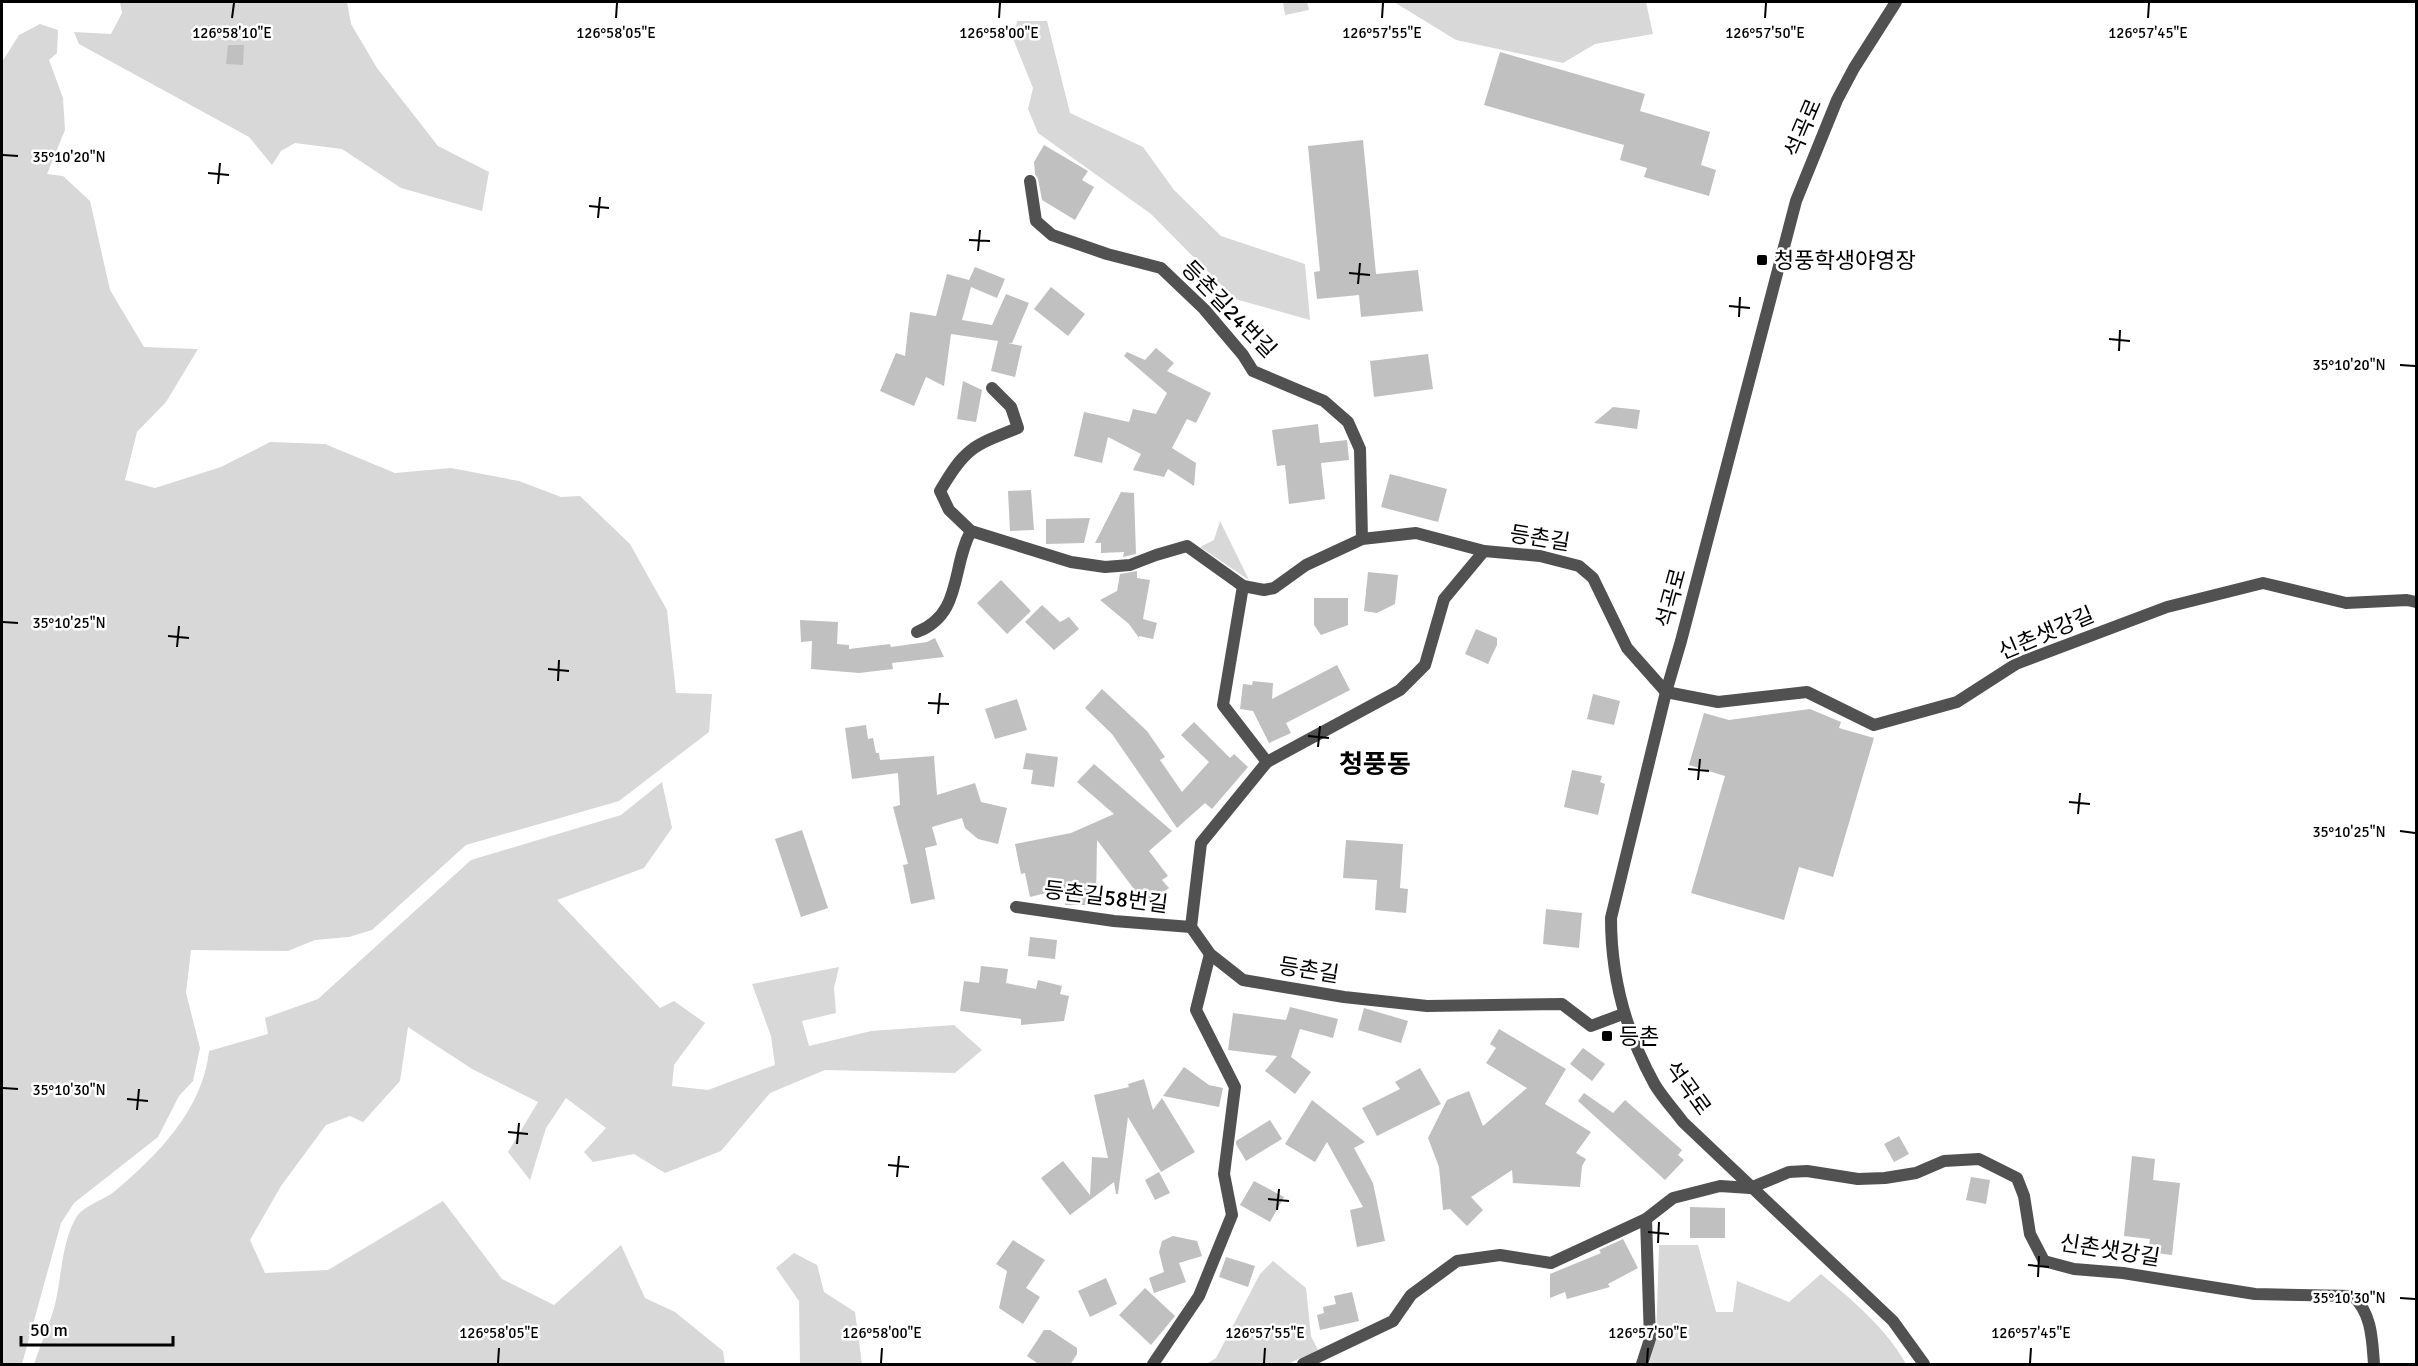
<svg xmlns="http://www.w3.org/2000/svg" width="2418" height="1366" viewBox="0 0 2418 1366" font-family="Signika,'Noto Sans KR',sans-serif">
<style>
.green{fill:#d8d8d8}
.building{fill:#c0c0c0}
.lines{fill:none;stroke-linecap:round;stroke-linejoin:round}
.minor{stroke:#515151;stroke-width:12}
.tertiary{stroke:#515151;stroke-width:12}
.ticks{fill:none;stroke:#000;stroke-width:2}
.poi-dot{fill:#000;stroke:#fff;stroke-width:2}
.labels{text-anchor:middle;dominant-baseline:central;stroke-width:5;stroke-linejoin:round;paint-order:stroke}
.street-label{font-size:22px;fill:#000;stroke:#fff}
.poi-label{font-size:22px;fill:#000;stroke:#fff;text-anchor:start}
.quarter-label{font-size:26px;font-weight:bold;fill:#000;stroke:#fff}
.ticks-label{font-size:15px;text-anchor:middle;fill:#000;stroke:#fff;stroke-width:5;stroke-linejoin:round;paint-order:stroke}
</style>
<rect width="100%" height="100%" fill="#fff"/>
<g class="green">
<polygon points="120,2 347,2 351,24 377,68 438,146 489,172 482,211 401,188 342,149 295,143 281,151 272,165 249,137 79,44 74,32 111,34 122,13"/>
<polygon points="1283,2 1307,2 1309,10 1285,15"/>
<polygon points="1394,2 1646,2 1653,34 1595,44 1563,63 1456,40"/>
<polygon points="1017,21 1047,21 1070,113 1143,147 1174,190 1221,236 1305,264 1310,320 1235,299 1151,214 1038,133 1028,109 1033,88 1014,41"/>
<polygon points="40,24 58,30 57,53 49,60 63,98 65,130 47,174 63,176 90,201 110,290 144,347 198,349 166,402 137,432 125,480 155,488 221,467 270,442 325,444 395,473 451,468 519,481 561,497 580,496 630,544 667,610 676,693 712,694 709,732 619,801 466,845 372,930 349,937 315,940 288,951 191,950 186,993 200,1048 193,1081 179,1096 158,1137 74,1203 61,1223 22,1364 2,1364 2,62 19,35"/>
<polygon points="1220,521 1249,580 1200,547 1214,540"/>
<path d="M 662,782 L 672,828 L 644,868 L 557,900 L 660,1008 L 674,1001 L 705,1023 L 674,1065 L 672,1086 L 708,1090 L 775,1065 L 771,1036 L 752,984 L 839,967 L 834,988 L 836,1013 L 802,1021 L 809,1046 L 871,1031 L 954,1025 L 982,1050 L 955,1073 L 825,1070 L 770,1093 L 721,1151 L 665,1173 L 634,1154 L 593,1162 L 584,1152 L 606,1128 L 566,1098 L 546,1128 L 530,1180 L 508,1152 L 538,1102 L 472,1069 L 408,1027 L 400,1081 L 363,1122 L 350,1116 L 326,1125 L 281,1186 L 250,1240 L 265,1273 L 328,1270 L 443,1201 L 502,1279 L 554,1305 L 621,1245 L 645,1298 L 675,1312 L 723,1351 L 725,1364 L 34,1364 C 41,1343 51,1322 56,1300 C 62,1272 62,1241 77,1216 C 85,1205 104,1200 115,1191 C 158,1155 203,1109 209,1051 L 268,1034 L 265,1018 L 318,999 L 471,860 L 621,815 Z"/>
<path d="M 1659,1245 L 1698,1245 L 1716,1312 L 1733,1312 L 1737,1281 L 1789,1302 L 1821,1274 C 1852,1300 1887,1329 1906,1364 L 1649,1364 L 1656,1340 Z"/>
<polygon points="794,1253 817,1265 824,1292 855,1312 862,1364 800,1364 799,1301 776,1268"/>
<polygon points="1273,1261 1306,1288 1311,1336 1318,1350 1288,1364 1206,1364 1216,1358 1260,1274"/>
</g>
<g class="building">
<polygon points="228,45 244,45 243,65 226,64"/>
<polygon points="1500,52 1645,94 1640,111 1710,132 1701,165 1716,170 1709,196 1644,177 1647,168 1620,160 1624,145 1484,105"/>
<polygon points="1363,140 1376,274 1418,270 1423,311 1361,317 1359,295 1317,299 1314,272 1320,271 1308,146"/>
<polygon points="1044,145 1088,171 1082,180 1094,187 1075,220 1042,200 1038,179 1035,174 1034,162"/>
<polygon points="975,267 1005,279 997,298 971,287 962,320 992,325 1006,294 1029,303 1012,343 1008,343 1022,346 1015,377 991,371 998,341 951,334 944,386 926,377 914,406 880,391 896,353 905,356 910,312 936,316 947,274 969,280"/>
<polygon points="1051,287 1085,314 1068,336 1034,309"/>
<polygon points="1156,348 1174,363 1167,371 1211,393 1196,423 1187,419 1172,448 1196,463 1194,486 1168,469 1164,477 1133,470 1141,454 1108,437 1102,463 1074,456 1084,412 1129,422 1133,409 1156,414 1167,393 1124,356 1127,352 1145,360"/>
<polygon points="1428,354 1433,389 1374,397 1370,361"/>
<polygon points="963,381 982,390 976,422 957,419"/>
<polygon points="1613,407 1640,410 1637,429 1594,423"/>
<polygon points="1318,424 1320,443 1347,440 1349,460 1321,463 1325,499 1289,504 1285,465 1277,466 1272,430"/>
<polygon points="1390,474 1447,489 1438,522 1381,507"/>
<polygon points="1031,490 1034,530 1010,531 1008,491"/>
<polygon points="1121,492 1134,493 1136,554 1123,557 1124,552 1101,553 1101,543 1095,543"/>
<polygon points="1090,518 1084,543 1046,544 1046,519"/>
<polygon points="1137,571 1137,578 1150,580 1143,619 1157,623 1153,639 1139,636 1139,638 1129,624 1100,600 1117,591 1120,574"/>
<polygon points="1368,572 1398,575 1395,604 1377,613 1364,611"/>
<polygon points="1001,580 1031,611 1007,634 977,603"/>
<polygon points="1314,598 1348,598 1348,625 1321,635 1314,625"/>
<polygon points="1042,605 1060,622 1069,617 1079,629 1054,650 1025,622"/>
<polygon points="800,620 838,622 837,644 849,645 849,649 890,644 891,647 927,642 935,638 944,657 892,663 893,669 859,673 811,669 812,641 801,642"/>
<polygon points="1476,629 1497,638 1497,645 1488,664 1465,654"/>
<polygon points="1337,665 1350,690 1286,723 1291,733 1269,743 1253,711 1240,709 1243,684 1252,685 1253,681 1273,683 1272,699"/>
<polygon points="1102,689 1147,731 1165,757 1160,760 1182,792 1209,762 1181,735 1194,722 1230,758 1234,754 1248,767 1212,809 1205,803 1177,828 1112,734 1085,708"/>
<polygon points="1593,694 1620,701 1614,725 1587,719"/>
<polygon points="1017,699 1027,730 995,739 985,709"/>
<polygon points="1810,709 1841,722 1839,728 1874,738 1833,877 1799,867 1784,920 1691,893 1725,776 1689,765 1704,713 1729,720"/>
<polygon points="866,725 868,739 873,738 876,753 879,753 880,760 934,756 937,795 975,783 981,802 1007,808 998,844 978,839 965,828 962,818 932,827 937,845 925,848 935,899 911,904 903,865 908,864 893,807 900,805 898,773 852,779 845,728"/>
<polygon points="1026,753 1058,757 1054,787 1031,784 1033,770 1023,769"/>
<polygon points="1094,764 1172,831 1149,851 1168,876 1162,880 1169,888 1146,905 1097,840 1096,905 1065,905 1065,888 1030,897 1025,873 1021,874 1015,844 1071,833 1114,814 1077,782"/>
<polygon points="1572,770 1602,776 1600,782 1605,784 1598,815 1564,807"/>
<polygon points="802,830 828,908 801,917 775,839"/>
<polygon points="1346,840 1403,844 1400,888 1408,889 1406,913 1375,910 1377,880 1343,878"/>
<polygon points="1546,909 1582,913 1579,948 1543,944"/>
<polygon points="1030,937 1057,940 1055,959 1028,956"/>
<polygon points="981,966 1008,969 1006,983 1036,989 1038,980 1062,986 1060,994 1069,996 1064,1021 1021,1025 1021,1019 960,1011 964,981 979,983"/>
<polygon points="1290,1007 1338,1019 1333,1038 1300,1029 1291,1057 1311,1072 1295,1094 1265,1071 1277,1056 1228,1050 1233,1013 1286,1020"/>
<polygon points="1364,1008 1408,1021 1401,1043 1358,1030"/>
<polygon points="1499,1029 1566,1069 1545,1104 1591,1132 1576,1153 1586,1159 1582,1166 1580,1187 1513,1183 1512,1170 1471,1197 1483,1210 1467,1226 1450,1209 1443,1210 1439,1167 1428,1138 1447,1100 1469,1091 1483,1126 1527,1088 1486,1063 1496,1048 1490,1044"/>
<polygon points="1583,1048 1605,1064 1592,1081 1570,1064"/>
<polygon points="1184,1067 1209,1085 1223,1088 1219,1107 1163,1096"/>
<polygon points="1420,1068 1441,1104 1377,1136 1362,1108 1400,1089 1395,1082"/>
<polygon points="1144,1079 1153,1110 1162,1098 1195,1152 1161,1172 1128,1117 1118,1194 1116,1194 1114,1182 1070,1215 1041,1178 1063,1161 1090,1195 1092,1157 1108,1158 1094,1095 1129,1087 1128,1084"/>
<polygon points="1584,1093 1613,1113 1625,1100 1682,1150 1678,1155 1684,1160 1665,1180 1578,1101"/>
<polygon points="1312,1100 1365,1142 1354,1148 1373,1183 1385,1241 1357,1247 1350,1210 1363,1207 1327,1142 1315,1162 1285,1144"/>
<polygon points="1270,1120 1282,1139 1246,1161 1236,1144 1236,1141"/>
<polygon points="1899,1136 1909,1154 1894,1162 1884,1144"/>
<polygon points="2132,1156 2155,1159 2153,1180 2180,1183 2172,1255 2148,1252 2150,1239 2124,1236"/>
<polygon points="1159,1172 1170,1193 1155,1200 1145,1180"/>
<polygon points="1971,1177 1990,1180 1986,1204 1966,1200"/>
<polygon points="1254,1181 1284,1197 1270,1222 1240,1205"/>
<polygon points="1690,1207 1725,1208 1725,1238 1690,1238"/>
<polygon points="1173,1236 1197,1241 1202,1256 1179,1263 1186,1282 1154,1293 1149,1278 1164,1272 1159,1252 1162,1241"/>
<polygon points="1623,1239 1638,1268 1608,1284 1610,1287 1567,1299 1565,1292 1550,1298 1550,1274 1601,1253 1599,1250"/>
<polygon points="1013,1240 1045,1260 1026,1288 1040,1297 1023,1324 999,1308 1007,1271 996,1264"/>
<polygon points="1226,1257 1255,1266 1248,1287 1219,1277"/>
<polygon points="1106,1278 1117,1304 1090,1317 1078,1291"/>
<polygon points="1145,1288 1175,1316 1151,1345 1119,1315"/>
<polygon points="1352,1292 1359,1321 1320,1330 1317,1315 1324,1313 1323,1307 1336,1304 1334,1296"/>
<polygon points="1044,1330 1050,1330 1077,1348 1077,1354 1070,1365 1040,1365 1027,1356"/>
</g>
<g class="lines">
<g class="minor">
<polyline points="1030,181 1036,221 1052,235 1107,254 1161,268 1204,309 1243,355 1253,371 1324,401 1348,422 1360,449 1362,539"/>
<path d="M 992,388 L 1011,407 L 1018,428 C 972,446 965,448 940,491 L 949,510 L 971,531 L 1071,562 L 1105,567 L 1130,565 L 1156,555 L 1187,546 L 1243,586"/>
<path d="M 917,632 C 963,614 951,567 971,531"/>
<polyline points="1267,762 1400,690 1425,665 1444,599 1484,551"/>
<polyline points="1016,907 1114,921 1191,927"/>
<polyline points="1623,1014 1591,1026 1562,1004 1427,1006 1344,997 1243,980 1210,954 1191,927 1201,843 1267,762 1223,705 1243,586 1264,590 1274,588 1306,565 1362,539 1416,533 1484,551 1540,556 1579,566 1593,578 1627,648 1666,692 1718,702 1807,692 1874,725 1957,702 2016,664 2167,607 2263,583 2346,603 2407,600 2416,602"/>
<polyline points="1153,1364 1199,1296 1232,1215 1224,1174 1235,1087 1196,1010 1210,954"/>
<path d="M 1303,1364 L 1393,1321 L 1411,1295 L 1457,1261 L 1500,1255 L 1551,1263 L 1646,1219 L 1673,1198 L 1720,1186 L 1750,1188 L 1789,1172 L 1807,1171 L 1858,1179 L 1885,1178 L 1916,1173 L 1944,1161 L 1979,1159 L 2017,1178 L 2024,1196 L 2030,1234 L 2044,1261 L 2074,1269 L 2123,1273 L 2255,1294 L 2353,1296 C 2372,1314 2372,1339 2374,1364"/>
<polyline points="1642,1364 1650,1339 1646,1219"/>
</g>
<path class="tertiary" d="M 1896,2 L 1854,68 L 1837,100 L 1796,201 L 1681,641 L 1666,692 L 1611,918 C 1611,977 1626,1033 1655,1085 C 1663,1098 1674,1110 1683,1122 L 1893,1321 L 1924,1364"/>
</g>
<path class="ticks" d="M 232,18 L 234,3M 616,18 L 617,3M 999,18 L 1000,3M 1382,18 L 1383,3M 1765,18 L 1766,3M 2148,18 L 2149,3M 3,155 L 18,156M 208,173 L 229,175M 218,184 L 220,163M 589,206 L 609,208M 598,218 L 600,197M 969,240 L 990,241M 978,251 L 980,230M 1349,273 L 1370,275M 1358,284 L 1360,263M 1729,306 L 1750,308M 1739,317 L 1740,297M 2109,339 L 2130,341M 2119,351 L 2120,330M 2400,365 L 2415,366M 3,622 L 18,623M 168,636 L 189,638M 177,647 L 179,626M 548,669 L 569,671M 558,681 L 559,660M 928,703 L 949,704M 938,714 L 940,693M 1308,736 L 1329,738M 1318,747 L 1320,726M 1688,769 L 1709,771M 1698,780 L 1700,759M 2069,802 L 2090,804M 2078,814 L 2080,793M 2400,831 L 2415,833M 3,1088 L 18,1089M 127,1099 L 148,1101M 137,1110 L 139,1089M 508,1132 L 528,1134M 517,1144 L 519,1123M 888,1165 L 909,1167M 897,1177 L 899,1156M 1268,1199 L 1289,1201M 1277,1210 L 1279,1189M 1648,1232 L 1669,1234M 1658,1243 L 1659,1222M 2028,1265 L 2049,1267M 2038,1277 L 2039,1256M 2400,1298 L 2415,1299M 498,1363 L 499,1348M 881,1363 L 882,1348M 1264,1363 L 1265,1348M 1647,1363 L 1648,1348M 2030,1363 L 2031,1348"/>
<g class="poi-dot">
<rect x="1756" y="254" width="12" height="12" rx="3"/>
<rect x="1601" y="1030" width="12" height="12" rx="3"/>
</g>
<g class="labels">
<g class="street-label">
<text transform="translate(1803 128) rotate(-67)">석곡로</text>
<text transform="translate(1229 309) rotate(46)">등촌길24번길</text>
<text transform="translate(1540 538) rotate(9)">등촌길</text>
<text transform="translate(1671 598) rotate(-75)">석곡로</text>
<text transform="translate(2046 633) rotate(-23)">신촌샛강길</text>
<text transform="translate(1106 897) rotate(7)">등촌길58번길</text>
<text transform="translate(1309 970) rotate(9)">등촌길</text>
<text transform="translate(1688 1088) rotate(54)">석곡로</text>
<text transform="translate(2110 1250) rotate(9)">신촌샛강길</text>
</g>
<g class="poi-label">
<text x="1774" y="260">청풍학생야영장</text>
<text x="1619" y="1036">등촌</text>
</g>
<g class="quarter-label">
<text x="1375" y="765">청풍동</text>
</g>
</g>
<g class="ticks-label">
<text x="232" y="38">126°58'10"E</text>
<text x="616" y="38">126°58'05"E</text>
<text x="999" y="38">126°58'00"E</text>
<text x="1382" y="38">126°57'55"E</text>
<text x="1765" y="38">126°57'50"E</text>
<text x="2148" y="38">126°57'45"E</text>
<text x="69" y="162">35°10'20"N</text>
<text x="2349" y="370">35°10'20"N</text>
<text x="69" y="628">35°10'25"N</text>
<text x="2349" y="837">35°10'25"N</text>
<text x="69" y="1095">35°10'30"N</text>
<text x="2349" y="1303">35°10'30"N</text>
<text x="499" y="1338">126°58'05"E</text>
<text x="882" y="1338">126°58'00"E</text>
<text x="1265" y="1338">126°57'55"E</text>
<text x="1648" y="1338">126°57'50"E</text>
<text x="2031" y="1338">126°57'45"E</text>
</g>
<rect width="2418" height="1366" fill="none" stroke="#000000" stroke-width="6"/>
<path d="M21 1336v9h152v-9" fill="none" stroke="#000000" stroke-width="3"/>
<text x="30" y="1336" font-size="18" fill="#000000" stroke="#ffffff" stroke-width="4.5" paint-order="stroke">50 m</text>
</svg>
